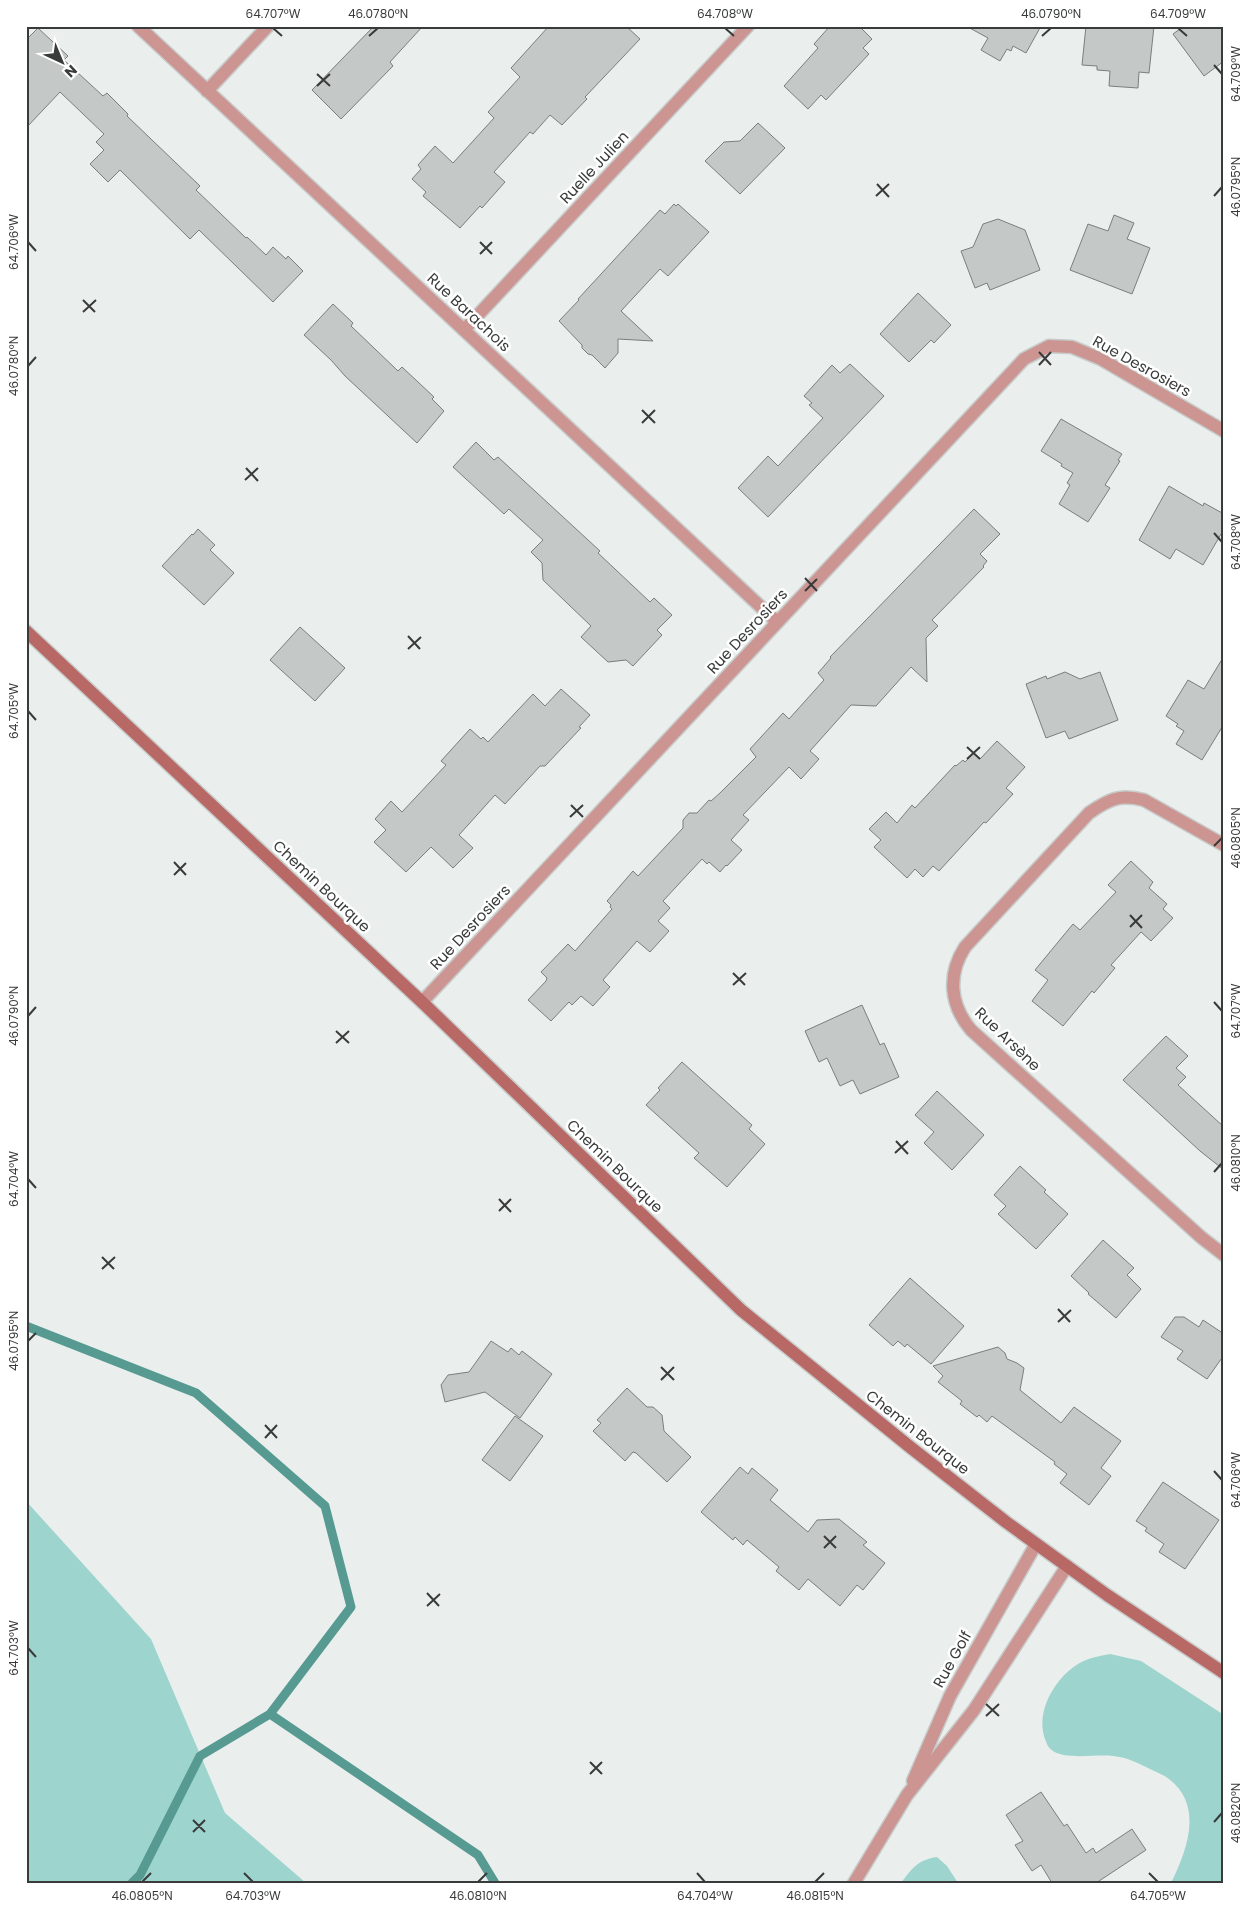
<svg xmlns="http://www.w3.org/2000/svg" width="1250" height="1909" viewBox="0 0 1250 1909" font-family="Poppins,sans-serif">
<style>
.green{fill:#9dd4cd}
.lines{fill:none;stroke-linecap:round;stroke-linejoin:round}
.stream{stroke:#569a92;stroke-width:9}
.building{fill:#c4c9c8;stroke:#7a7f7e}
.street-casing{stroke:#c7cbca;stroke-width:15}
.secondary-casing{stroke:#c7cbca;stroke-width:15}
.street{stroke:#cd9591;stroke-width:12}
.secondary{stroke:#b86865;stroke-width:12}
.ticks{fill:none;stroke:#393b3b;stroke-width:2}
.labels{text-anchor:middle;dominant-baseline:central;stroke-width:5;stroke-linejoin:round;paint-order:stroke}
.street-label{font-size:15px;fill:#393b3b;stroke:#fff}
.neatline{fill:none;stroke:#393b3b;stroke-width:2}
.ticks-label{font-size:12px;text-anchor:middle;fill:#393b3b}
</style>
<rect width="100%" height="100%" fill="#eaefee"/>
<g class="green">
<polygon points="26,1501 151,1639 225,1813 306,1883 26,1883"/>
<path d="M 1110,1654 L 1141,1661 L 1224,1715 L 1224,1883 L 1171,1883 C 1187,1850 1204,1806 1169,1779 C 1164,1775 1158,1773 1152,1770 C 1140,1764 1127,1757 1113,1756 C 1096,1754 1067,1760 1053,1751 C 1048,1748 1047,1744 1045,1739 C 1035,1712 1055,1678 1078,1664 C 1087,1658 1100,1656 1110,1654 Z"/>
<path d="M 937,1857 L 947,1866 L 958,1883 L 901,1883 C 912,1868 918,1860 937,1857 Z"/>
</g>
<g class="lines">
<g class="stream">
<polyline points="26,1326 196,1393 325,1506 351,1607 270,1714 200,1756 140,1875 132,1883"/>
<polyline points="270,1714 478,1855 495,1883"/>
</g>
</g>
<g class="building">
<polygon points="374,26 423,26 390,62 393,66 341,119 312,90"/>
<polygon points="549,26 626,26 640,39 585,97 587,99 562,125 550,115 533,134 530,132 494,172 505,182 482,208 480,206 460,228 423,196 426,192 412,179 421,169 418,165 435,146 453,163 494,118 488,112 520,77 511,68"/>
<polygon points="830,26 859,26 872,39 863,48 869,54 826,100 821,95 808,109 784,86 818,48 814,44"/>
<polygon points="966,26 1041,26 1026,53 1013,46 1011,51 1007,49 1000,61 981,50 988,38"/>
<polygon points="1086,26 1154,26 1149,73 1139,72 1138,88 1109,86 1110,71 1097,70 1097,66 1082,65"/>
<polygon points="1184,26 1224,26 1224,61 1204,76 1173,34"/>
<polygon points="38,28 68,56 64,60 103,96 107,93 128,114 127,116 200,186 196,190 246,238 247,237 266,255 273,247 286,259 288,256 303,271 273,302 199,230 190,239 120,170 108,182 90,164 104,150 96,142 104,134 60,92 26,128 26,40"/>
<polygon points="758,123 785,148 740,194 705,161 724,142 740,141"/>
<polygon points="674,204 676,206 678,204 709,232 668,276 660,269 621,311 653,341 618,339 618,353 605,368 592,355 588,354 582,348 582,345 559,321 579,300 578,299 660,210 665,214"/>
<polygon points="1114,215 1134,223 1127,239 1150,248 1132,294 1070,270 1088,224 1108,231"/>
<polygon points="998,219 1025,230 1040,270 990,290 987,283 975,288 961,251 973,247 983,224"/>
<polygon points="918,293 951,325 934,343 931,340 909,362 880,334"/>
<polygon points="333,304 353,323 351,326 398,371 402,367 434,397 432,399 444,411 417,443 345,376 331,360 304,335"/>
<polygon points="850,364 884,396 768,517 738,488 768,456 778,466 823,418 809,405 812,403 804,396 832,365 840,373"/>
<polygon points="1061,419 1122,454 1118,460 1120,461 1105,485 1110,488 1088,522 1059,504 1070,485 1067,483 1073,473 1061,466 1062,464 1041,451"/>
<polygon points="476,442 494,460 498,457 600,551 598,553 650,602 654,598 672,615 657,630 662,635 633,666 626,660 608,662 581,637 591,626 543,580 542,563 531,552 543,540 509,509 504,514 453,467"/>
<polygon points="1169,486 1203,506 1204,503 1224,514 1224,529 1203,565 1176,549 1170,559 1139,540"/>
<polygon points="974,509 1000,534 980,554 987,561 983,566 984,567 932,620 938,626 926,638 927,682 911,667 876,706 851,705 810,751 819,759 801,779 789,767 743,815 749,820 731,840 742,850 727,866 726,865 720,872 709,862 707,864 702,859 663,901 670,908 658,921 669,931 650,952 637,941 603,980 610,987 593,1006 581,996 572,1005 569,1002 551,1021 528,1000 546,981 547,978 541,972 568,944 575,951 612,909 610,907 611,905 607,901 633,871 638,876 683,828 683,820 689,813 697,813 709,800 711,801 720,793 756,757 750,749 783,713 789,719 824,680 818,673 831,658 830,657"/>
<polygon points="198,529 215,545 210,550 234,573 204,605 162,566 192,534 193,535"/>
<polygon points="300,627 345,668 315,701 270,660"/>
<polygon points="1224,656 1224,724 1202,760 1176,744 1184,731 1176,726 1178,724 1166,716 1188,680 1204,689"/>
<polygon points="1065,672 1080,679 1100,672 1118,720 1069,739 1065,731 1046,738 1026,684 1046,676 1047,679"/>
<polygon points="561,689 590,715 579,727 581,728 545,766 540,766 505,804 495,795 459,835 473,848 453,868 431,847 406,872 374,842 386,830 375,819 391,801 402,812 446,765 441,761 470,729 481,739 483,737 488,742 533,694 545,706"/>
<polygon points="997,741 1025,767 1006,788 1013,794 986,823 984,822 939,871 933,866 923,877 915,869 907,878 874,847 881,840 869,829 886,812 897,823 912,805 915,808 955,765 956,766 963,760 965,762 974,753 980,759"/>
<polygon points="1131,861 1153,882 1149,888 1167,904 1163,909 1173,918 1151,941 1141,932 1111,965 1115,968 1094,993 1092,991 1063,1026 1032,1001 1048,980 1035,970 1073,924 1080,930 1116,892 1108,885"/>
<polygon points="862,1005 880,1045 884,1043 899,1077 860,1094 853,1080 840,1086 827,1058 819,1062 805,1031"/>
<polygon points="1166,1036 1188,1056 1176,1068 1186,1077 1178,1085 1224,1127 1224,1170 1200,1151 1123,1080"/>
<polygon points="682,1062 752,1125 749,1129 765,1144 727,1187 694,1158 699,1153 646,1105 660,1090 658,1088"/>
<polygon points="937,1091 984,1135 952,1170 924,1143 934,1132 915,1115"/>
<polygon points="1020,1166 1046,1190 1044,1192 1068,1214 1036,1249 998,1214 1006,1206 994,1195"/>
<polygon points="1103,1240 1134,1268 1127,1275 1141,1289 1116,1318 1088,1294 1089,1293 1071,1276"/>
<polygon points="910,1278 964,1326 931,1364 907,1344 905,1347 898,1341 893,1346 869,1325"/>
<polygon points="1175,1317 1184,1317 1199,1327 1203,1320 1224,1334 1224,1355 1207,1379 1177,1359 1183,1351 1161,1337"/>
<polygon points="491,1341 508,1352 511,1348 519,1355 522,1351 552,1374 520,1418 485,1392 445,1402 441,1385 448,1375 469,1372"/>
<polygon points="998,1347 1005,1353 1007,1359 1017,1363 1024,1368 1020,1390 1061,1423 1074,1407 1121,1441 1101,1468 1111,1476 1089,1505 1060,1483 1067,1474 1054,1464 1055,1462 992,1416 987,1422 979,1415 977,1417 960,1404 962,1401 938,1382 943,1376 933,1366"/>
<polygon points="627,1388 647,1407 653,1407 662,1415 664,1431 691,1457 667,1482 636,1453 633,1452 625,1461 593,1431 601,1423 597,1420"/>
<polygon points="515,1416 543,1436 510,1481 482,1460"/>
<polygon points="740,1467 748,1474 752,1468 778,1490 770,1500 808,1532 817,1520 839,1519 867,1542 863,1545 885,1563 863,1590 857,1585 840,1606 808,1579 799,1590 776,1571 779,1567 747,1540 743,1545 735,1537 733,1540 701,1512"/>
<polygon points="1163,1482 1219,1520 1185,1569 1159,1552 1164,1544 1145,1531 1147,1528 1136,1521"/>
<polygon points="1041,1792 1064,1826 1067,1824 1086,1853 1093,1848 1096,1853 1132,1829 1146,1850 1096,1883 1052,1883 1041,1865 1032,1871 1015,1845 1023,1841 1006,1815"/>
</g>
<g class="lines">
<g class="street-casing">
<g id="street">
<polyline points="138,26 777,622"/>
<polyline points="207,91 268,26"/>
<polyline points="464,330 748,26"/>
<path d="M 1224,845 L 1144,800 C 1120,794 1109,799 1089,813 L 965,947 C 947,975 950,1005 971,1030 L 1202,1238 L 1224,1255"/>
<polyline points="422,1002 1024,359 1049,346 1072,347 1101,359 1224,431"/>
<polyline points="913,1781 950,1696 1036,1544"/>
<polyline points="854,1883 907,1795 974,1710 1067,1566"/>
</g>
</g>
<g class="secondary-casing">
<polyline id="secondary" points="26,631 422,1002 741,1310 910,1447 1006,1522 1107,1595 1224,1673"/>
</g>
<use href="#street" class="street"/>
<use href="#secondary" class="secondary"/>
</g>
<path class="ticks" d="M 273,28 L 282,36M 725,28 L 734,36M 1178,28 L 1187,36M 369,36 L 378,28M 1042,36 L 1051,28M 1214,65 L 1222,74M 317,74 L 330,86M 317,86 L 330,74M 877,184 L 889,197M 876,196 L 889,184M 1214,196 L 1222,187M 28,242 L 36,251M 480,242 L 492,254M 480,254 L 492,242M 83,300 L 95,312M 83,312 L 96,300M 1039,352 L 1051,365M 1039,365 L 1051,352M 28,366 L 36,357M 642,410 L 655,423M 642,423 L 655,410M 246,468 L 258,481M 245,480 L 258,468M 1214,533 L 1222,542M 805,578 L 817,591M 805,591 L 817,579M 408,636 L 420,649M 408,649 L 421,637M 28,711 L 36,720M 967,747 L 980,759M 967,759 L 980,747M 571,805 L 583,817M 570,817 L 583,805M 1214,846 L 1222,838M 174,862 L 186,875M 174,875 L 186,863M 1130,915 L 1142,928M 1130,927 L 1142,915M 733,973 L 745,985M 733,985 L 746,973M 1214,1002 L 1222,1011M 28,1016 L 36,1007M 336,1031 L 349,1043M 336,1043 L 349,1031M 896,1141 L 908,1154M 895,1153 L 908,1141M 1214,1172 L 1222,1163M 28,1179 L 36,1188M 499,1199 L 511,1212M 499,1211 L 511,1199M 102,1257 L 114,1269M 102,1269 L 115,1257M 1058,1309 L 1070,1322M 1058,1322 L 1071,1310M 28,1341 L 36,1333M 661,1367 L 674,1380M 661,1380 L 674,1367M 265,1425 L 277,1438M 265,1438 L 277,1425M 1214,1471 L 1222,1480M 824,1536 L 836,1548M 824,1548 L 836,1536M 427,1593 L 439,1606M 427,1606 L 440,1594M 28,1648 L 36,1657M 986,1704 L 999,1716M 986,1716 L 999,1704M 590,1762 L 602,1774M 590,1774 L 602,1762M 193,1820 L 205,1832M 1214,1822 L 1222,1813M 193,1832 L 205,1820M 244,1873 L 253,1882M 697,1873 L 705,1882M 1149,1873 L 1158,1882M 142,1882 L 151,1873M 478,1882 L 487,1873M 815,1882 L 824,1873"/>
<g class="labels">
<g class="street-label">
<text transform="translate(594 167) rotate(-47)">Ruelle Julien</text>
<text transform="translate(469 312) rotate(43)">Rue Barachois</text>
<text transform="translate(1142 366) rotate(29)">Rue Desrosiers</text>
<text transform="translate(747 631) rotate(-47)">Rue Desrosiers</text>
<text transform="translate(322 886) rotate(43)">Chemin Bourque</text>
<text transform="translate(470 927) rotate(-47)">Rue Desrosiers</text>
<text transform="translate(1008 1039) rotate(44)">Rue Arsène</text>
<text transform="translate(615 1166) rotate(44)">Chemin Bourque</text>
<text transform="translate(918 1432) rotate(38)">Chemin Bourque</text>
<text transform="translate(952 1659) rotate(-61)">Rue Golf</text>
</g>
</g>
<rect width="1250" height="1909" fill="none" stroke="#ffffff" stroke-width="55"/>
<g transform="translate(62 62) rotate(136)" stroke="#ffffff" stroke-width="4" paint-order="stroke">
<path d="M0-4L9 19L0 12L-9 19Z" fill="#393b3b"/>
<text y="-8" font-size="14" font-weight="bold" text-anchor="middle" fill="#393b3b">N</text>
</g>
<rect x="28" y="28" width="1194" height="1854" class="neatline"/>
<g class="ticks-label">
<text x="273" y="18">64.707°W</text>
<text x="378" y="18">46.0780°N</text>
<text x="725" y="18">64.708°W</text>
<text x="1051" y="18">46.0790°N</text>
<text x="1178" y="18">64.709°W</text>
<text transform="translate(1236 74) rotate(-90)" y="4">64.709°W</text>
<text transform="translate(1236 187) rotate(-90)" y="4">46.0795°N</text>
<text transform="translate(14 242) rotate(-90)" y="4">64.706°W</text>
<text transform="translate(14 366) rotate(-90)" y="4">46.0780°N</text>
<text transform="translate(1236 542) rotate(-90)" y="4">64.708°W</text>
<text transform="translate(14 711) rotate(-90)" y="4">64.705°W</text>
<text transform="translate(1236 838) rotate(-90)" y="4">46.0805°N</text>
<text transform="translate(1236 1011) rotate(-90)" y="4">64.707°W</text>
<text transform="translate(14 1016) rotate(-90)" y="4">46.0790°N</text>
<text transform="translate(1236 1163) rotate(-90)" y="4">46.0810°N</text>
<text transform="translate(14 1179) rotate(-90)" y="4">64.704°W</text>
<text transform="translate(14 1341) rotate(-90)" y="4">46.0795°N</text>
<text transform="translate(1236 1480) rotate(-90)" y="4">64.706°W</text>
<text transform="translate(14 1648) rotate(-90)" y="4">64.703°W</text>
<text transform="translate(1236 1813) rotate(-90)" y="4">46.0820°N</text>
<text x="142" y="1900">46.0805°N</text>
<text x="253" y="1900">64.703°W</text>
<text x="478" y="1900">46.0810°N</text>
<text x="705" y="1900">64.704°W</text>
<text x="815" y="1900">46.0815°N</text>
<text x="1158" y="1900">64.705°W</text>
</g>
</svg>
